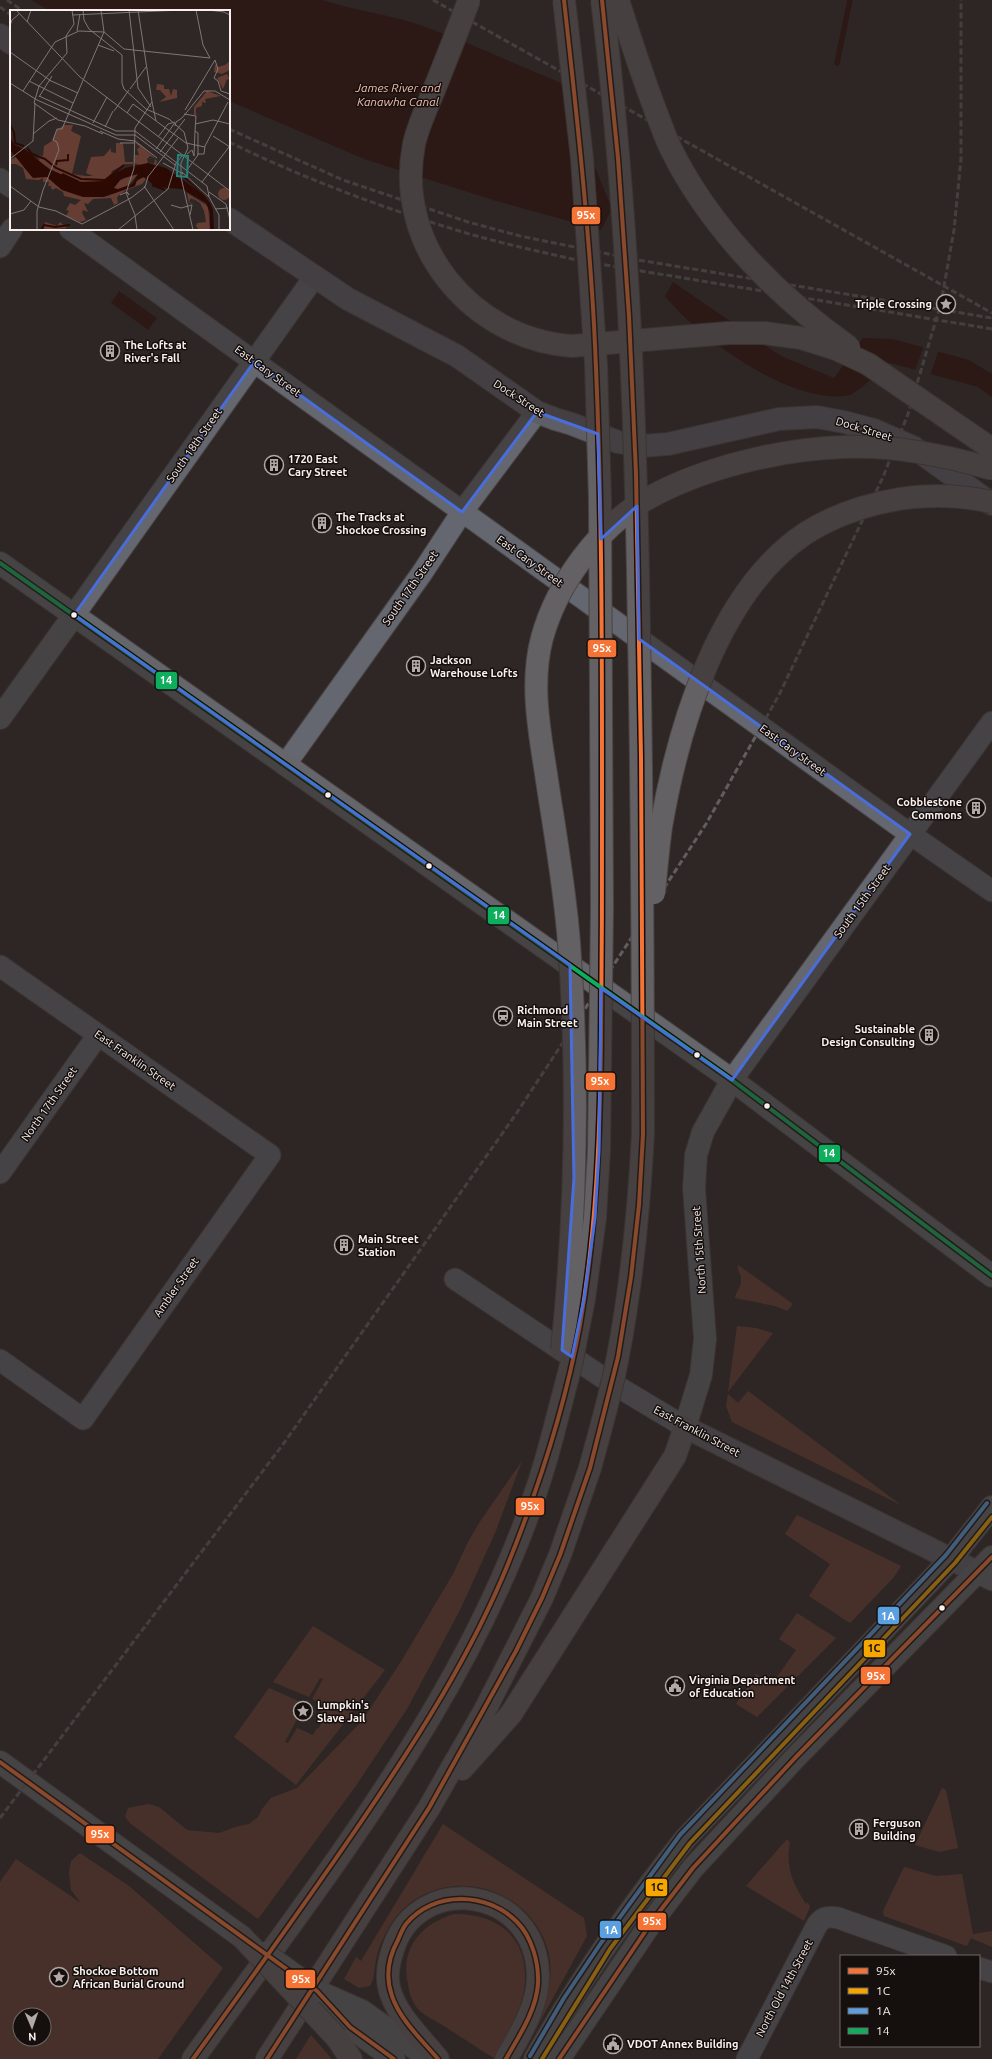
<svg xmlns="http://www.w3.org/2000/svg" width="992" height="2059" viewBox="0 0 992 2059" font-family="Ubuntu,sans-serif">
<style>
.green{fill:#663d32;fill-rule:evenodd}
.water{fill:#2c0903}
.pier{fill:#2e2725}
.lines{fill:none;stroke-linecap:round;stroke-linejoin:round}
.stream{stroke:#2c0903;stroke-width:5.5}
.street-casing{stroke:#4a4442;stroke-width:23}
.secondary-casing{stroke:#4a4442;stroke-width:24}
.primary-casing{stroke:#4a4442;stroke-width:24}
.highway-casing{stroke:#4a4442;stroke-width:24}
.street{stroke:#646670;stroke-width:21}
.secondary{stroke:#5e5e66;stroke-width:22}
.primary{stroke:#65666c;stroke-width:22}
.highway{stroke:#646165;stroke-width:22}
.rail{stroke:#615e61;stroke-width:3;stroke-dasharray:6 3;stroke-linecap:butt}
.primary-bridge-casing{stroke:#4a4442;stroke-width:24;stroke-linecap:butt}
.highway-bridge-casing{stroke:#4a4442;stroke-width:24;stroke-linecap:butt}
.primary-bridge{stroke:#65666c;stroke-width:22}
.highway-bridge{stroke:#646165;stroke-width:22}
.bus-1-casing{stroke:#150f0e;stroke-width:7}
.bus-2-casing{stroke:#150f0e;stroke-width:7}
.bus-3-casing{stroke:#150f0e;stroke-width:7}
.bus-4-casing{stroke:#150f0e;stroke-width:7}
.bus-1{stroke:#f57335;stroke-width:4}
.bus-2{stroke:#f7a600;stroke-width:4}
.bus-3{stroke:#5a9fe0;stroke-width:4}
.bus-4{stroke:#0daf5c;stroke-width:4}
.marked{fill:none;stroke:#496edc;stroke-width:3;stroke-linejoin:round}
.bus-dot{fill:#f9efec;stroke:#150f0e;stroke-width:1.5}
.labels{text-anchor:middle;dominant-baseline:central;stroke-width:3;stroke-linejoin:round;paint-order:stroke}
.poi-label{font-size:11px;font-weight:bold;fill:#f9efec;stroke:#150f0e;text-anchor:start}
.street-label{font-size:11px;fill:#f9efec;stroke:#150f0e}
.water-label{font-size:12px;font-style:italic;fill:#f4bdae;stroke:#150f0e}
.inset-river{fill:none;stroke:#2c0903;stroke-width:2}
.inset-road{fill:none;stroke:#7f7775;stroke-width:1}
.view{fill:#26827b;fill-opacity:0.15;stroke:#26827b;stroke-width:2}
.inset-edge{fill:none;stroke:#f9efec;stroke-width:2}
.line-badge{stroke:#150f0e;stroke-width:1.5}
.badge-label{font-size:11px;text-anchor:middle;font-weight:bold;fill:#fff}
.pale-badge-label{font-size:11px;text-anchor:middle;font-weight:bold;fill:#111}
</style>
<rect width="100%" height="100%" fill="#2e2725"/>
<g class="green">
<path d="M 738,1265 L 793,1304 L 787,1311 L 775,1306 L 735,1298 C 736,1291 742,1287 741,1278 C 741,1273 737,1271 738,1265 Z"/>
<polygon points="737,1326 756,1328 773,1333 728,1392"/>
<polygon points="748,1391 901,1505 732,1422 726,1406 728,1394 738,1403"/>
<polygon points="522,1461 495,1533 460,1610 407,1709 355,1787 258,1919 131,1824 125,1817 128,1808 149,1804 159,1807 187,1830 219,1833 235,1827 249,1824 258,1817 262,1809 271,1798 297,1788 362,1721 402,1660 453,1574 467,1544 479,1523"/>
<polygon points="797,1515 901,1566 894,1577 850,1623 809,1596 830,1564 785,1534"/>
<polygon points="797,1613 836,1638 757,1717 736,1704 756,1674 772,1684 796,1650 779,1639"/>
<polygon points="313,1626 385,1670 296,1785 234,1737 269,1688 305,1704 285,1742 288,1743 297,1728 313,1735 317,1728 318,1729 322,1722 320,1721 322,1718 318,1716 324,1705 312,1699 323,1679 320,1678 309,1697 273,1682"/>
<polygon points="942,1788 946,1790 958,1848 939,1852 915,1845"/>
<path d="M 443,1824 L 584,1918 L 587,1936 L 537,2027 C 546,2001 556,1975 547,1947 C 527,1885 446,1864 400,1912 C 389,1924 379,1944 376,1960 C 374,1970 375,1978 370,1986 L 359,1988 L 344,1979 L 356,1957 L 361,1961 Z"/>
<path d="M 787,1839 L 790,1843 C 785,1867 793,1884 806,1904 L 808,1902 L 810,1907 L 804,1921 L 746,1886 Z"/>
<path d="M 80,1853 L 129,1886 L 223,1968 L 158,2059 L 0,2059 L 0,1882 L 16,1859 L 81,1903 L 71,1890 L 69,1872 L 71,1861 ZM 20,2015 L 44,2015 L 44,2039 L 20,2039 Z"/>
<polygon points="904,1867 936,1876 962,1874 973,1934 992,1931 992,1947 971,1938 967,1946 884,1916 883,1913 884,1909"/>
<path d="M 454,1914 C 498,1914 527,1936 525,1982 C 524,2006 505,2038 495,2059 C 478,2048 461,2037 444,2026 C 436,2021 427,2017 420,2011 C 413,2005 409,1993 408,1984 C 400,1948 421,1924 454,1914 Z"/>
<polygon points="311,2035 331,2058 332,2059 296,2059"/>
</g>
<g class="water">
<path d="M 31,0 L 323,0 C 355,11 390,14 423,26 C 470,43 515,64 561,83 L 612,209 L 601,230 L 496,201 L 364,159 L 229,101 L 229,11 L 50,11 Z"/>
<path d="M 673,282 L 781,356 L 834,378 L 863,338 L 893,339 L 969,360 L 992,374 L 992,397 L 978,387 L 890,363 C 883,369 857,393 850,395 C 794,407 698,338 665,296 Z"/>
<polygon points="119,291 157,318 148,330 111,303"/>
</g>
<polygon class="pier" points="924,345 939,349 930,376 915,371"/>
<g class="lines">
<polyline class="stream" points="837,63 850,0"/>
<g class="street-casing">
<g id="street">
<polyline points="0,179 11,187"/>
<polyline points="70,229 910,834 992,891"/>
<polyline points="0,247 12,229"/>
<polyline points="74,615 315,276"/>
<polyline points="285,765 422,573 462,512 537,412"/>
<polyline points="0,966 270,1155 83,1419 0,1360"/>
<polyline points="732,1080 992,722"/>
<polyline points="0,1173 98,1035"/>
<polyline points="455,1279 605,1379 685,1427"/>
<polyline points="977,1572 992,1580"/>
<polyline points="979,1968 992,1972"/>
<path d="M 747,2059 L 817,1925 C 822,1917 829,1916 838,1918 L 946,1956"/>
</g>
</g>
<g class="secondary-casing">
<g id="secondary">
<polyline points="0,35 11,43"/>
<polyline points="229,219 348,299 457,356 537,412 555,419 572,424 618,442 642,446 668,444 779,419 817,417 844,422 874,430 913,447 992,504"/>
<polyline points="685,1427 977,1572"/>
</g>
</g>
<g class="primary-casing">
<g id="primary">
<polyline points="0,563 732,1080 992,1276"/>
<polyline points="0,718 74,615"/>
<polyline points="685,1427 701,1375 705,1339 694,1188 696,1155 703,1132 732,1080"/>
<polyline points="0,1762 242,1937"/>
<polyline points="317,1991 362,2011 430,2059"/>
<polyline points="322,1996 350,2027 394,2059"/>
<path d="M 535,2059 C 579,1981 629,1909 685,1839 L 951,1559 L 992,1507"/>
<polyline points="559,2059 653,1920 693,1868 795,1758 992,1557"/>
</g>
</g>
<g class="highway-casing">
<g id="highway">
<polyline points="462,1769 511,1714 675,1456 685,1427"/>
<polyline points="337,2038 351,2059"/>
<path d="M 193,2059 C 331,1867 494,1666 553,1434"/>
<polyline points="267,2059 429,1808 485,1710 542,1598 560,1555 590,1468"/>
<path d="M 438,2059 C 422,2039 394,2013 389,1987 C 386,1974 389,1961 393,1949 C 418,1871 536,1886 538,1975 C 539,2004 520,2035 506,2059"/>
</g>
</g>
<use href="#street" class="street"/>
<use href="#secondary" class="secondary"/>
<use href="#primary" class="primary"/>
<use href="#highway" class="highway"/>
<g class="rail">
<polyline points="7,0 23,11"/>
<polyline points="433,0 992,313"/>
<polyline points="0,7 11,15"/>
<polyline points="229,129 343,180 468,222 520,236 638,260 992,318"/>
<path d="M 229,142 C 305,179 385,209 466,233 C 504,244 542,252 581,261 L 992,329"/>
<polyline points="0,1818 284,1443 516,1114 706,824 779,695 883,477 908,414 941,303 954,230 961,159 961,0"/>
</g>
<g class="primary-bridge-casing">
<polyline id="primary-bridge" points="264,1953 317,1991"/>
</g>
<g class="highway-bridge-casing">
<g id="highway-bridge">
<path d="M 469,0 C 458,30 446,60 434,90 C 427,107 418,126 414,144 C 394,245 472,339 572,346 L 728,333 L 764,333 L 801,338 L 836,349 L 868,364 L 992,449"/>
<path d="M 618,0 C 630,38 642,75 656,112 C 661,124 665,137 671,149 C 710,228 778,297 849,347"/>
<path d="M 654,893 C 656,871 658,849 661,827 C 678,728 718,591 806,533 C 823,522 842,514 861,508 C 905,494 947,492 992,502"/>
<path d="M 562,1350 C 576,1215 579,1078 569,943 C 565,890 556,839 548,787 C 541,738 529,687 542,638 C 557,584 597,529 645,500 C 701,468 780,449 844,447 C 894,445 944,455 992,469"/>
<polyline points="553,1434 571,1365 584,1299 595,1218 599,1151 602,907 600,499 596,364 582,158 564,0"/>
<path d="M 590,1468 C 600,1431 611,1394 618,1356 C 632,1282 639,1209 643,1134 C 643,967 642,799 639,632 C 636,421 628,210 602,0"/>
<polyline points="242,1937 337,2038"/>
</g>
</g>
<use href="#primary-bridge" class="primary-bridge"/>
<use href="#highway-bridge" class="highway-bridge"/>
<g class="bus-1-casing">
<g id="bus-1">
<polyline points="0,1762 317,1991 350,2027 394,2059"/>
<path d="M 193,2059 C 250,1980 308,1900 363,1819 C 418,1738 471,1655 508,1564 C 539,1487 565,1407 580,1325 C 596,1232 600,1138 601,1043 C 602,960 602,876 602,793 C 602,637 602,481 594,325 C 588,216 576,108 564,0"/>
<polyline points="267,2059 429,1808 516,1651 542,1598 560,1555 590,1468 618,1357 631,1277 639,1205 643,1134 641,757 636,474 629,316 618,158 602,0"/>
<path d="M 438,2059 C 422,2040 400,2020 392,1996 C 385,1976 388,1958 398,1940 C 400,1935 403,1928 406,1924 C 434,1890 488,1892 517,1922 C 532,1937 539,1963 538,1984 C 536,2011 519,2036 506,2059"/>
<polyline points="559,2059 653,1920 693,1868 795,1758 992,1557"/>
</g>
</g>
<g class="bus-2-casing">
<polyline id="bus-2" points="542,2059 610,1949 690,1843 955,1563 992,1517"/>
</g>
<g class="bus-3-casing">
<polyline id="bus-3" points="530,2056 564,1998 601,1943 680,1835 946,1555 987,1503"/>
</g>
<g class="bus-4-casing">
<polyline id="bus-4" points="0,563 732,1080 992,1276"/>
</g>
<use href="#bus-1" class="bus-1"/>
<use href="#bus-2" class="bus-2"/>
<use href="#bus-3" class="bus-3"/>
<use href="#bus-4" class="bus-4"/>
</g>
<path d="M0 0H992V2059H0ZM 254,362 L 462,512 L 537,412 L 598,434 L 601,539 L 637,506 L 639,639 L 910,834 L 732,1080 L 601,988 L 599,1151 L 595,1218 L 584,1299 L 572,1357 L 562,1350 L 574,1178 L 570,965 L 74,615 Z" fill="#2e2725" fill-opacity=".55" fill-rule="evenodd"/>
<path class="marked" d="M 254,362 L 462,512 L 537,412 L 598,434 L 601,539 L 637,506 L 639,639 L 910,834 L 732,1080 L 601,988 L 599,1151 L 595,1218 L 584,1299 L 572,1357 L 562,1350 L 574,1178 L 570,965 L 74,615 Z"/>
<defs>
<g id="sight-ring" transform="scale(1)"><circle r="9.5" fill="#150f0e" stroke="#b2a9a6" stroke-width="1.5"/><path d="M0-6L1.8-2.2L6-1.7L2.9 1.2L3.7 5.4L0 3.3L-3.7 5.4L-2.9 1.2L-6-1.7L-1.8-2.2Z" fill="#b2a9a6"/></g>
<g id="building-ring" transform="scale(1)"><circle r="9.5" fill="#150f0e" stroke="#b2a9a6" stroke-width="1.5"/><path d="M-4-6H4V6H1V3H-1V6H-4ZM-2.5-4.3h1.7v1.8h-1.7ZM.8-4.3h1.7v1.8H.8ZM-2.5-1h1.7V.8h-1.7ZM.8-1h1.7V.8H.8Z" fill="#b2a9a6"/></g>
<g id="station-ring" transform="scale(1)"><circle r="9.5" fill="#150f0e" stroke="#b2a9a6" stroke-width="1.5"/><path d="M-3-6H3Q5-6 5-4V2Q5 4 3 4L4.5 6H3L1.5 4h-3L-3 6H-4.5L-3 4Q-5 4-5 2V-4Q-5-6-3-6ZM-3.5-4v3h7v-3ZM-3.5 1v1.5H-2V1ZM2 1v1.5H3.5V1Z" fill="#b2a9a6"/></g>
<g id="civic-ring" transform="scale(1)"><circle r="9.5" fill="#150f0e" stroke="#b2a9a6" stroke-width="1.5"/><path d="M-.6-6.5H3V-4.5H.6V-3L4-1V1h2V6H-6V1h2V-1L-.6-3ZM-1.2 2.5V6h2.4V2.5Z" fill="#b2a9a6"/></g>
</defs>
<g fill-rule="evenodd">
<use href="#sight-ring" x="946" y="304"/>
<use href="#building-ring" x="110" y="351"/>
<use href="#building-ring" x="274" y="465"/>
<use href="#building-ring" x="322" y="523"/>
<use href="#building-ring" x="416" y="666"/>
<use href="#building-ring" x="976" y="808"/>
<use href="#station-ring" x="503" y="1016"/>
<use href="#building-ring" x="929" y="1035"/>
<use href="#building-ring" x="344" y="1245"/>
<use href="#civic-ring" x="675" y="1686"/>
<use href="#sight-ring" x="303" y="1711"/>
<use href="#building-ring" x="859" y="1829"/>
<use href="#sight-ring" x="59" y="1977"/>
<use href="#civic-ring" x="613" y="2044"/>
</g>
<g class="bus-dot">
<circle cx="74" cy="615" r="3.5"/>
<circle cx="328" cy="795" r="3.5"/>
<circle cx="429" cy="866" r="3.5"/>
<circle cx="697" cy="1055" r="3.5"/>
<circle cx="767" cy="1106" r="3.5"/>
<circle cx="942" cy="1608" r="3.5"/>
</g>
<g class="labels">
<g class="poi-label">
<text x="932" y="304" text-anchor="end">Triple Crossing</text>
<text x="124" y="345">The Lofts at<tspan x="124" dy="13">River's Fall</tspan></text>
<text x="288" y="459">1720 East<tspan x="288" dy="13">Cary Street</tspan></text>
<text x="336" y="517">The Tracks at<tspan x="336" dy="13">Shockoe Crossing</tspan></text>
<text x="430" y="660">Jackson<tspan x="430" dy="13">Warehouse Lofts</tspan></text>
<text x="962" y="802" text-anchor="end">Cobblestone<tspan x="962" dy="13">Commons</tspan></text>
<text x="517" y="1010">Richmond<tspan x="517" dy="13">Main Street</tspan></text>
<text x="915" y="1029" text-anchor="end">Sustainable<tspan x="915" dy="13">Design Consulting</tspan></text>
<text x="358" y="1239">Main Street<tspan x="358" dy="13">Station</tspan></text>
<text x="689" y="1680">Virginia Department<tspan x="689" dy="13">of Education</tspan></text>
<text x="317" y="1705">Lumpkin's<tspan x="317" dy="13">Slave Jail</tspan></text>
<text x="873" y="1823">Ferguson<tspan x="873" dy="13">Building</tspan></text>
<text x="73" y="1971">Shockoe Bottom<tspan x="73" dy="13">African Burial Ground</tspan></text>
<text x="627" y="2044">VDOT Annex Building</text>
</g>
<g class="street-label">
<text transform="translate(268 371) rotate(36)">East Cary Street</text>
<text transform="translate(519 398) rotate(33)">Dock Street</text>
<text transform="translate(864 429) rotate(17)">Dock Street</text>
<text transform="translate(194 445) rotate(-55)">South 18th Street</text>
<text transform="translate(530 561) rotate(36)">East Cary Street</text>
<text transform="translate(410 588) rotate(-55)">South 17th Street</text>
<text transform="translate(793 750) rotate(36)">East Cary Street</text>
<text transform="translate(862 901) rotate(-54)">South 15th Street</text>
<text transform="translate(135 1060) rotate(35)">East Franklin Street</text>
<text transform="translate(49 1104) rotate(-55)">North 17th Street</text>
<text transform="translate(699 1250) rotate(-94)">North 15th Street</text>
<text transform="translate(176 1287) rotate(-55)">Ambler Street</text>
<text transform="translate(697 1431) rotate(28)">East Franklin Street</text>
<text transform="translate(784 1988) rotate(-62)">North Old 14th Street</text>
</g>
<g class="water-label">
<text x="398" y="87">James River and<tspan x="398" dy="14">Kanawha Canal</tspan></text>
</g>
</g>
<g transform="translate(10 10)">
<rect width="220" height="220" fill="#2e2725"/>
<path d="M 220,51 L 220,60 L 212,64 L 204,62 L 205,54 L 208,57 L 215,55 ZM 217,64 L 220,70 L 217,69 L 213,79 L 207,68 ZM 147,74 L 154,75 L 154,79 L 159,79 L 161,86 L 163,79 L 167,80 L 167,88 L 149,92 L 156,87 L 150,80 L 146,80 ZM 197,81 L 211,86 L 195,89 L 196,93 L 192,92 L 192,96 L 186,98 L 186,104 L 189,104 L 184,105 L 184,97 ZM 54,115 L 63,115 L 61,121 L 71,126 L 62,164 L 76,166 L 83,166 L 76,163 L 81,147 L 94,146 L 101,138 L 101,142 L 106,143 L 106,133 L 113,133 L 115,152 L 123,152 L 123,154 L 115,154 L 102,161 L 101,164 L 110,159 L 95,171 L 80,173 L 61,170 L 40,159 L 24,148 L 30,150 L 27,145 L 33,146 L 34,136 L 42,131 L 47,120 ZM 124,132 L 129,134 L 145,148 L 140,146 L 137,149 L 138,153 L 144,154 L 145,149 L 147,151 L 145,159 L 136,156 L 142,156 L 138,153 L 133,156 L 125,157 L 130,155 L 124,153 L 125,145 L 129,145 L 127,139 L 130,137 ZM 6,147 L 21,166 L 37,167 L 46,175 L 51,179 L 49,177 L 61,181 L 65,180 L 76,186 L 89,186 L 77,184 L 82,182 L 99,185 L 107,172 L 121,165 L 128,164 L 115,179 L 133,167 L 136,169 L 132,174 L 116,180 L 107,187 L 108,193 L 104,195 L 101,188 L 83,189 L 78,194 L 74,193 L 78,202 L 73,200 L 72,203 L 76,210 L 70,212 L 56,206 L 59,201 L 56,200 L 60,193 L 65,195 L 71,190 L 54,186 L 53,182 L 46,178 L 42,180 L 41,176 L 38,176 L 39,172 L 33,172 L 33,168 L 29,170 L 16,169 L 13,158 L 6,154 L 0,154 L 0,150 ZM208 184a6 6 0 1 1 12 0a6 6 0 1 1-12 0ZM 177,183 L 198,196 L 200,220 L 189,220 L 186,216 L 187,213 L 196,212 L 194,201 L 190,193 L 182,188 L 184,191 L 181,188 L 179,192 L 184,194 L 179,193 ZM 35,212 L 47,216 L 50,212 L 57,218 L 34,220 Z" fill="#663d32"/>
<path d="M 0,128 L 5,135 L 16,140 L 39,159 L 69,172 L 95,171 L 105,162 L 110,159 L 106,163 L 115,158 L 138,153 L 156,158 L 193,184 L 171,166 L 173,165 L 193,184 L 200,193 L 203,200 L 204,220 L 200,220 L 200,203 L 196,193 L 172,179 L 146,177 L 134,167 L 127,170 L 125,176 L 94,187 L 73,187 L 52,180 L 37,167 L 23,168 L 0,140 ZM 128,164 L 122,174 L 108,179 L 104,178 L 111,169 Z" fill="#2c0903" fill-rule="evenodd"/>
<path class="inset-river" d="M 0,115 L 4,122 L 5,133 L 14,136M 17,138 L 22,144 L 35,149 L 46,158 L 71,169 L 95,170 L 114,155M 46,155 L 47,151 L 58,150 L 58,144M 52,164 L 69,172M 142,175 L 155,180M 31,220 L 34,215 L 45,217 L 60,215"/>
<path class="inset-road" d="M 6,0 L 70,67 L 220,181M 62,0 L 64,14 L 56,26 L 57,43 L 29,76 L 24,93 L 48,110 L 75,116 L 93,124M 73,0 L 74,10 L 79,19 L 112,45 L 112,73 L 114,79 L 136,99 L 159,109 L 174,122 L 178,138 L 171,153 L 171,167 L 183,220M 119,0 L 128,78 L 141,97M 186,0 L 193,35 L 200,48M 198,0 L 214,2 L 220,5M 62,5 L 172,0M 17,12 L 21,0M 0,16 L 2,10 L 9,4M 67,21 L 70,4M 94,22 L 114,39 L 200,48M 88,35 L 104,41M 0,42 L 41,71M 205,50 L 208,59 L 204,68 L 208,71 L 211,81 L 220,84M 39,70 L 68,83M 19,71 L 63,93M 0,73 L 27,90 L 106,125 L 125,125 L 165,155M 120,79 L 136,57M 13,81 L 45,32 L 69,21 L 94,22M 29,86 L 106,121 L 125,121 L 197,176 L 199,186M 29,87 L 42,66M 142,92 L 146,111M 175,100 L 205,50M 104,101 L 119,80M 117,103 L 123,94 L 176,133 L 195,137M 174,104 L 186,106 L 185,121 L 188,123 L 188,145 L 177,160M 83,113 L 97,87M 185,114 L 203,110 L 220,114M 165,116 L 166,112 L 172,108 L 194,81 L 205,81 L 220,90M 95,117 L 103,101M 90,121 L 108,129 L 125,131 L 147,148M 23,124 L 39,111 L 47,108M 203,126 L 220,137M 148,127 L 158,114 L 165,112M 110,133 L 125,133M 146,139 L 164,114M 150,142 L 175,109M 177,144 L 182,140 L 184,146M 187,144 L 194,144 L 195,136 L 218,92M 184,146 L 185,121M 0,149 L 23,131 L 25,93M 153,153 L 173,164M 206,154 L 219,137M 172,162 L 199,187M 137,168 L 168,128M 192,172 L 206,154M 0,176 L 29,197 L 46,201 L 72,214 L 121,188 L 135,177 L 138,167M 134,176 L 164,220M 199,182 L 216,194 L 220,210M 110,185 L 117,182 L 119,185 L 117,182M 198,185 L 209,205 L 209,220M 161,195 L 171,198 L 182,195 L 180,205M 205,199 L 218,198M 0,204 L 14,200 L 21,191M 27,220 L 27,201 L 33,180 L 49,140 L 47,132 L 43,130 L 47,119 L 52,119 L 94,22 L 91,0M 108,220 L 158,179 L 166,153 L 173,145M 127,220 L 125,205 L 116,183 L 124,158 L 125,118 L 142,92 L 128,0"/>
<path class="view" d="M 168,145 L 178,146 L 177,167 L 167,166 Z"/>
<rect width="220" height="220" class="inset-edge"/>
</g>
<g class="line-badge">
<rect x="571" y="206" width="30" height="19" rx="4" fill="#f57335"/>
<rect x="587" y="639" width="30" height="19" rx="4" fill="#f57335"/>
<rect x="155" y="671" width="23" height="19" rx="4" fill="#0daf5c"/>
<rect x="487" y="906" width="23" height="19" rx="4" fill="#0daf5c"/>
<rect x="585" y="1072" width="31" height="19" rx="4" fill="#f57335"/>
<rect x="818" y="1144" width="23" height="19" rx="4" fill="#0daf5c"/>
<rect x="515" y="1497" width="30" height="19" rx="4" fill="#f57335"/>
<rect x="877" y="1606" width="23" height="19" rx="4" fill="#5a9fe0"/>
<rect x="863" y="1639" width="23" height="19" rx="4" fill="#f7a600"/>
<rect x="860" y="1666" width="31" height="19" rx="4" fill="#f57335"/>
<rect x="85" y="1825" width="30" height="19" rx="4" fill="#f57335"/>
<rect x="645" y="1878" width="23" height="19" rx="4" fill="#f7a600"/>
<rect x="637" y="1912" width="30" height="19" rx="4" fill="#f57335"/>
<rect x="599" y="1920" width="23" height="19" rx="4" fill="#5a9fe0"/>
<rect x="285" y="1969" width="31" height="20" rx="4" fill="#f57335"/>
</g>
<g class="badge-label">
<text x="586" y="219">95x</text>
<text x="602" y="652">95x</text>
<text x="166" y="684">14</text>
<text x="499" y="919">14</text>
<text x="600" y="1085">95x</text>
<text x="829" y="1157">14</text>
<text x="530" y="1510">95x</text>
<text x="888" y="1620">1A</text>
<text x="876" y="1680">95x</text>
<text x="100" y="1838">95x</text>
<text x="652" y="1925">95x</text>
<text x="611" y="1934">1A</text>
<text x="301" y="1983">95x</text>
</g>
<g class="pale-badge-label">
<text x="874" y="1652">1C</text>
<text x="657" y="1891">1C</text>
</g>
<rect x="840" y="1955" width="140" height="92" fill="#150f0e" stroke="#706967"/>
<rect x="848" y="1968" width="20" height="6" fill="#f57335" stroke="#706967"/>
<text x="876" y="1975" font-size="12" fill="#f9efec">95x</text>
<rect x="848" y="1988" width="20" height="6" fill="#f7a600" stroke="#706967"/>
<text x="876" y="1995" font-size="12" fill="#f9efec">1C</text>
<rect x="848" y="2008" width="20" height="6" fill="#5a9fe0" stroke="#706967"/>
<text x="876" y="2015" font-size="12" fill="#f9efec">1A</text>
<rect x="848" y="2028" width="20" height="6" fill="#0daf5c" stroke="#706967"/>
<text x="876" y="2035" font-size="12" fill="#f9efec">14</text>
<g transform="translate(32 2027) rotate(178)"><circle r="19" fill="#150f0e" stroke="#706967"/>
<path d="M0-3L7 15L0 10L-7 15Z" fill="#b2a9a6"/>
<text y="-6" font-size="11" font-weight="bold" text-anchor="middle" fill="#f9efec">N</text>
</g>
</svg>
